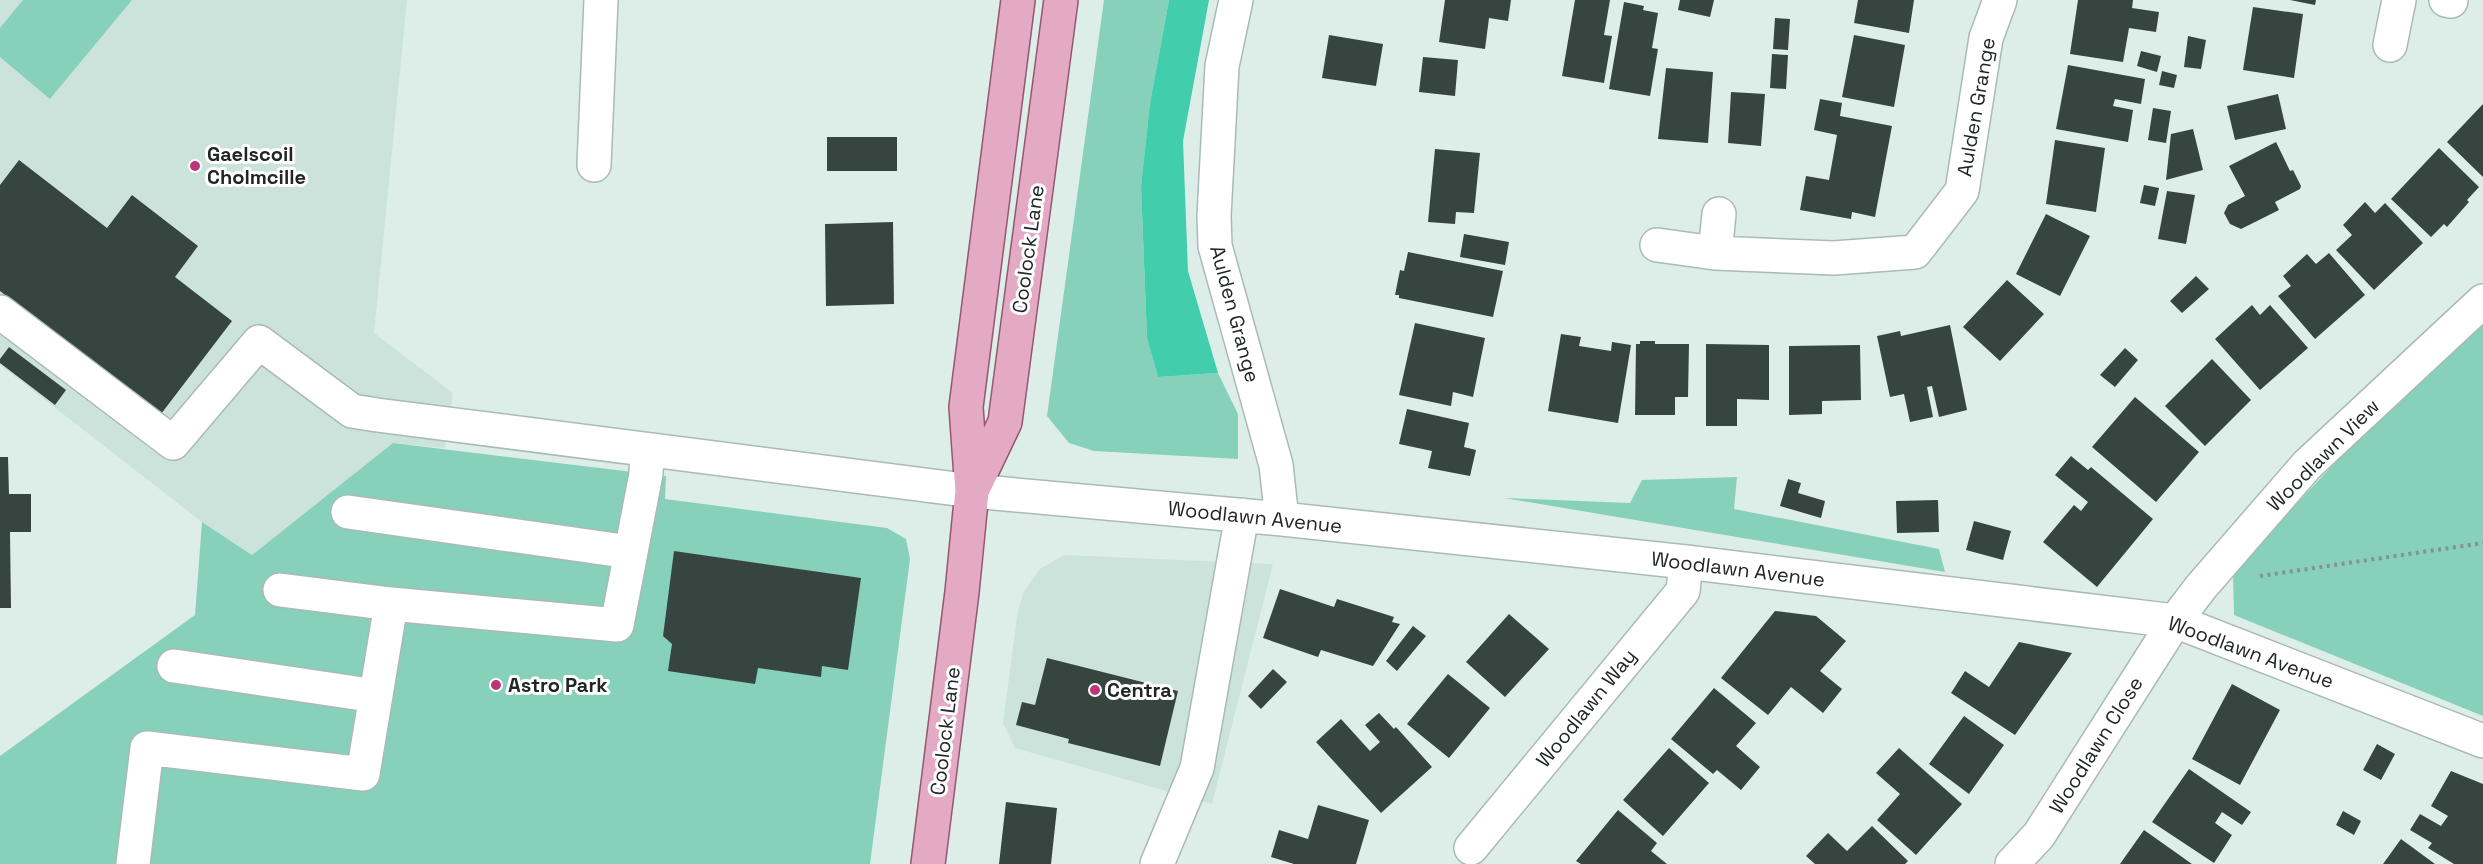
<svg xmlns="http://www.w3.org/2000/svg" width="2483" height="864" viewBox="0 0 2483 864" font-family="'Space Grotesk',sans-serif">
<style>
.built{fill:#cbe3db}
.green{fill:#87d0ba}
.forest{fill:#42ceac}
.building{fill:#374540}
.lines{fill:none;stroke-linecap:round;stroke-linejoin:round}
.minor-casing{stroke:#aabab5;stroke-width:36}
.major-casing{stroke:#945772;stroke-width:36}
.path{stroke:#86928e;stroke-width:4;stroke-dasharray:3 4.5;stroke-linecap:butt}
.minor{stroke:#fff;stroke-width:33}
.major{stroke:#e4aac4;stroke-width:33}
.poi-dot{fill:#bb3679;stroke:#fff;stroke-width:2}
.labels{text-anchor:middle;stroke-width:6;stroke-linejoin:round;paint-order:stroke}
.street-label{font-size:20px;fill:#202624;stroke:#fff}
.poi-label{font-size:20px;font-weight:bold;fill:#202624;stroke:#fff;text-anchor:start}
</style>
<rect width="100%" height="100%" fill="#ddeee8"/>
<path class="built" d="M0,0H407L374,333L453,393L445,448L393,443L252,555L202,522L0,365Z
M1064,555L1273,564L1212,804L1015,748L1003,723L1018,610L1024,591L1040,569Z"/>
<path class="green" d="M23,0H132L50,99L0,57V28Z
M1104,0H1169L1150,103L1141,186L1147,338L1158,377L1218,373L1238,414V459L1094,451L1069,443L1047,416Z
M2483,322V716L2234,615L2233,571L2352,445Z
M393,443L666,476L665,499L887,528L906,539L910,559L870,864H0V756L195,615L202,522L252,555Z
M1737,477L1734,509L1939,549L1945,572L1504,498L1630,503L1642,480Z"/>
<path class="forest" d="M1169,0H1209L1183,141L1188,271L1218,373L1158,377L1147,338L1141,186L1150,103Z"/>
<path class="building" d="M1445,0H1511L1508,21L1489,18L1485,49L1439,42Z
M1575,0H1610L1604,35L1612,36L1604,83L1562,76Z
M1680,0H1714L1710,17L1678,10Z
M1858,0H1914L1909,33L1854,23Z
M2078,0H2133L2132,8L2159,12L2156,32L2129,28L2123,62L2070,54Z
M2290,0H2316L2315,5Z
M1624,2L1644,6L1643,10L1658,13L1652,48L1658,49L1650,96L1609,89Z
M2253,7L2303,14L2294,78L2243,70Z
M1775,18L1790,19L1788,50L1773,49Z
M1329,35L1383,44L1376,86L1322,78Z
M1854,35L1905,45L1894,107L1842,97Z
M2188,36L2206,40L2201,69L2184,67Z
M2141,51L2161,56L2157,72L2137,66Z
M1772,54L1788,55L1786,89L1770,88Z
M1423,57L1458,60L1455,96L1419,92Z
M2068,65L2145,79L2141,104L2115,99L2113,106L2133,110L2128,142L2056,129Z
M1666,68L1713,72L1708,143L1658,139Z
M2162,71L2177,75L2174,88L2159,85Z
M1731,92L1765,94L1761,146L1728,143Z
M2278,94L2286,129L2235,140L2227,106Z
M1820,99L1842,103L1840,116L1892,126L1875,217L1852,212L1851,219L1800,210L1806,176L1829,180L1834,152L1837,135L1814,130Z
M2483,104V177L2447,142Z
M2153,108L2171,111L2166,143L2148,140Z
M2193,129L2203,170L2166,180L2171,134Z
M827,137H897V171H827Z
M2055,140L2105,148L2096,212L2046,204Z
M2276,142L2290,171L2293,170L2301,186L2300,189L2275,202L2279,210L2241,229L2230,224L2224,213L2228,205L2245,196L2229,166Z
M2439,148L2479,187L2467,200L2469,202L2447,227L2444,224L2431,237L2391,199Z
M1435,149L1480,153L1474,213L1456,212L1455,224L1428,222Z
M19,160L107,228L132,195L198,246L175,277L232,321L161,414L0,291V185Z
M2144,185L2159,188L2155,206L2140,203Z
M2167,191L2195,195L2186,244L2158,239Z
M2365,202L2375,213L2385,203L2423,243L2374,290L2336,250L2352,235L2343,225Z
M2046,214L2090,236L2060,296L2016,274Z
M893,222L894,304L826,306L825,224Z
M1464,234L1509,242L1505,265L1460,257Z
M1408,252L1503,271L1493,317L1399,298V295H1395L1400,270L1404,271Z
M2329,253L2365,295L2315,339L2278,296L2291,286L2283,276L2307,254L2316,264Z
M2196,276L2209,289L2182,313L2170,301Z
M2007,280L2044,314L2000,361L1963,327Z
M2252,305L2260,315L2270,305L2308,348L2260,390L2215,339Z
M1415,323L1485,338L1473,397L1453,392L1451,406L1399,395Z
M1950,325L1967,410L1939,417L1932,386L1927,387L1933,417L1910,422L1904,394L1890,397L1877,336L1900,331L1901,336Z
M1561,334L1581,337L1579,346L1611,351L1612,342L1631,345L1618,423L1548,411Z
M1640,341H1655V344H1689L1688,397H1675V415H1635L1636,344H1640Z
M1706,344L1769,345V400L1737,399V426H1706Z
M1860,345L1861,400L1822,401V414L1789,415V346Z
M9,347L66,390L55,405L0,363V359Z
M2125,348L2138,360L2115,387L2100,375Z
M2212,359L2251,400L2205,446L2165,406Z
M2135,397L2199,452L2156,502L2092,447Z
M1407,409L1469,423L1464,447L1476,450L1470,476L1428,468L1432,451L1399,444Z
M2071,456L2088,470L2091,467L2153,519L2097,587L2043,542L2074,505L2081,511L2088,502L2055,475Z
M0,457H8L9,494H31V532H10L11,608H0Z
M1788,479L1801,483L1798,493L1825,501L1821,518L1780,506Z
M1938,500L1939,532L1897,533L1896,501Z
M1974,521L2011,531L2003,560L1966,550Z
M674,551L861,578L848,670L822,666L821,677L758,668L755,684L668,671L672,644L663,636Z
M1280,589L1334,607L1337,599L1394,617L1392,622L1400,624L1373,666L1321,650L1318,657L1263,638Z
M1775,611L1816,616L1846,641L1820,671L1842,689L1823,713L1791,687L1768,715L1721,678Z
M1509,614L1549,649L1505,697L1466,662Z
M1413,626L1426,636L1397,671L1386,661Z
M2019,642L2072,653L2015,735L1951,693L1965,671L1989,687Z
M1047,658L1178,691L1160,766L1068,743L1069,739L1016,725L1022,702L1035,705Z
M1273,669L1287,682L1261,709L1248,696Z
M1448,674L1490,708L1449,758L1407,724Z
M2232,684L2280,710L2240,785L2192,759Z
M1714,688L1756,723L1736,746L1760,767L1741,790L1717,770L1713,774L1671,739Z
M1379,713L1394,729L1396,727L1432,767L1381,813L1316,742L1341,719L1370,751L1380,742L1365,725Z
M1964,716L2004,745L1969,794L1929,764Z
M2377,744L2395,754L2381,780L2363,770Z
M1669,748L1709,783L1663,836L1623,800Z
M1899,748L1962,804L1916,855L1877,820L1900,794L1876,773Z
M2189,769L2251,812L2242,825L2222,812L2215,823L2232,835L2214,863L2152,822Z
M2451,771L2483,784V864H2454L2428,848L2432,843L2410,830L2420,814L2441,826L2448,816L2431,806Z
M1006,802L1057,808L1051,864H999Z
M1318,805L1369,820L1356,864H1294L1271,857L1279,830L1308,839Z
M1618,810L1657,843L1651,851L1667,864H1581L1576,861Z
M2343,811L2361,821L2354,835L2336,825Z
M1872,826L1908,861L1905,864H1815L1806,856L1828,833L1847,851Z
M2144,830L2192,864H2120Z
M2401,839L2435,864H2383Z"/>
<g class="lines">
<defs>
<path id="minor" d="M1236,0L1222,66L1214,216L1215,246L1276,465L1282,519
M2446,0L2451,1
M2390,45L2399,0
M594,165L601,0
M1657,245L1715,253L1834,258L1915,252L1962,191L1986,38L2000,0
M1715,253L1719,214
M0,312L173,443L259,342L352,411L377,415L972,491L1282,519L1686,562L2175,621L2483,741
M348,512L630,552
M280,590L391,604
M174,666L376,696
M1471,848L1683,591L1686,562
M133,864L147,748L363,774L391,604L617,625L646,474L647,451
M1157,864L1197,768L1242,515
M2012,864L2039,835L2175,621L2201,587L2307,465L2483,301"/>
<path id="major" d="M973,489L1005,422L1061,0
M928,864L962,592L972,491L966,407L1018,0"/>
</defs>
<use href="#minor" class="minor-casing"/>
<use href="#major" class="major-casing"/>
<path class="path" d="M2260,576L2483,543"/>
<use href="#minor" class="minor"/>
<use href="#major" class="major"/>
</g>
<g class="poi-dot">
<circle cx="195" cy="166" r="6"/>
<circle cx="496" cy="685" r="6"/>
<circle cx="1095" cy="690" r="6"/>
</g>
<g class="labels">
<g class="street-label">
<text transform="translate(1976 107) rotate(-80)" y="7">Aulden Grange</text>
<text transform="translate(1028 249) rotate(-82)" y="7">Coolock Lane</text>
<text transform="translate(1235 314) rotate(75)" y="7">Aulden Grange</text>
<text transform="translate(2323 455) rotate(-45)" y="7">Woodlawn View</text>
<text transform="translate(1255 517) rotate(6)" y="7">Woodlawn Avenue</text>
<text transform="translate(1738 569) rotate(7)" y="7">Woodlawn Avenue</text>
<text transform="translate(2251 652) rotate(20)" y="7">Woodlawn Avenue</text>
<text transform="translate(1586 708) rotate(-51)" y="7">Woodlawn Way</text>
<text transform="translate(945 731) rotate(-83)" y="7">Coolock Lane</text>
<text transform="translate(2096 745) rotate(-58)" y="7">Woodlawn Close</text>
</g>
<g class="poi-label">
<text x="207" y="161">Gaelscoil<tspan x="207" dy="23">Cholmcille</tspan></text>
<text x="508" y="692">Astro Park</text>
<text x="1107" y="697">Centra</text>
</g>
</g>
</svg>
